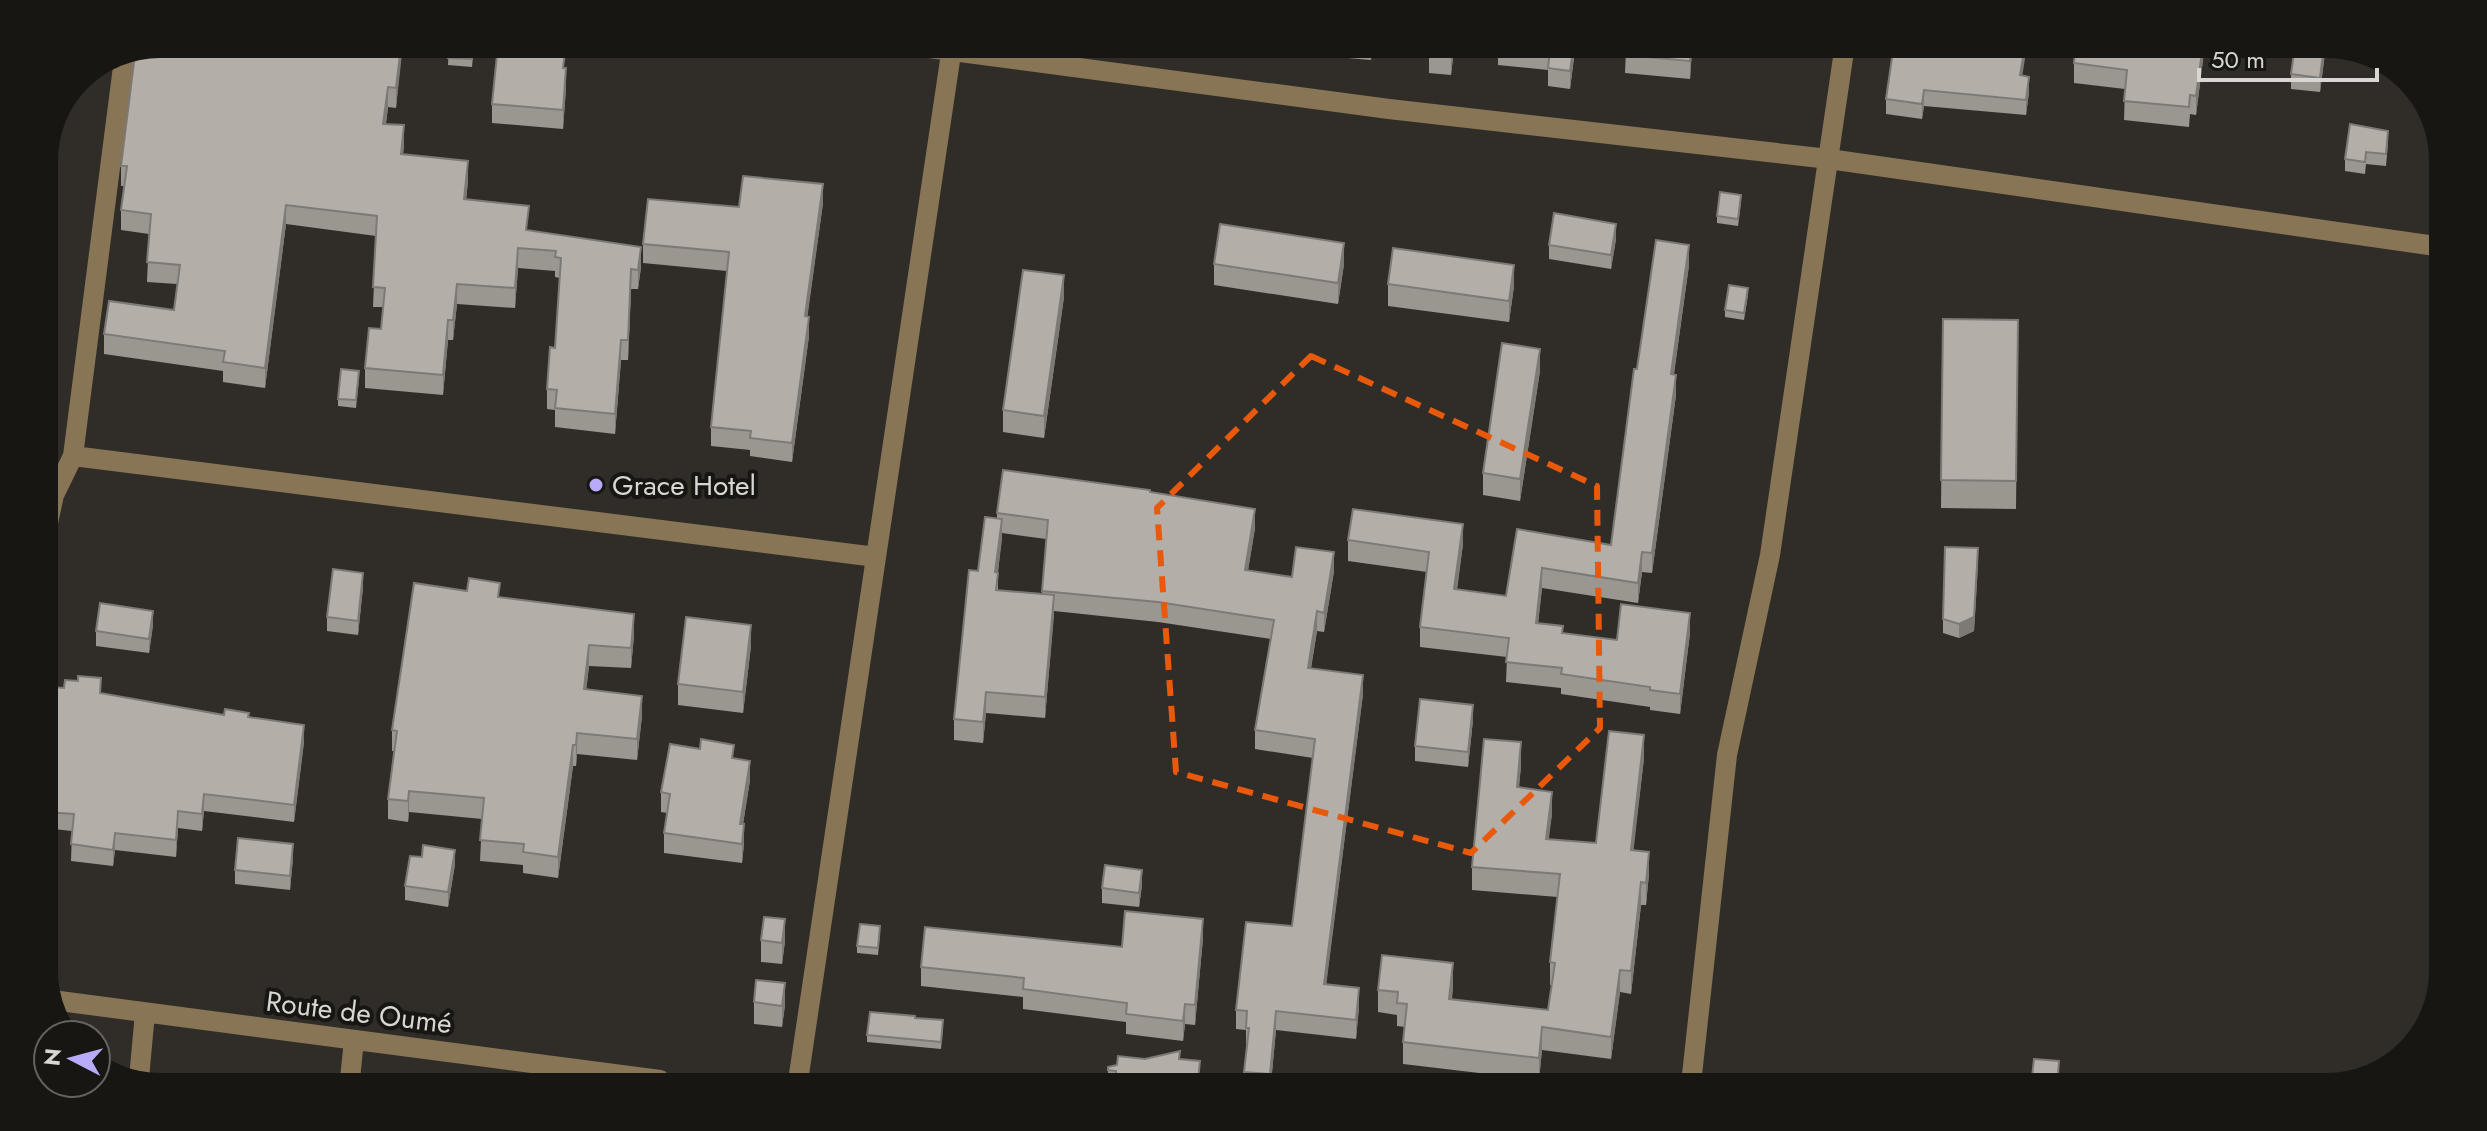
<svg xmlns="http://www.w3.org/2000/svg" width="2487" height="1131" viewBox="0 0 2487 1131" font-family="Jost,sans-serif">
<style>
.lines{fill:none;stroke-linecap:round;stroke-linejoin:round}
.minor{stroke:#887555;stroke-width:20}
.wall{fill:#9a9690;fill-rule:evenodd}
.shaded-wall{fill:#7d7a76}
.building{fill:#b3afa8;stroke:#7d7a76;stroke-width:2}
.marked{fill:none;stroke:#e8590c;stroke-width:6;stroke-dasharray:16 10;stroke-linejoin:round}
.poi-dot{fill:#b8abf7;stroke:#171613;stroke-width:3}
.labels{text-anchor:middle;stroke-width:8;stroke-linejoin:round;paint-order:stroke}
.poi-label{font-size:28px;fill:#d8d6d3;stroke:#171613;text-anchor:start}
.street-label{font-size:28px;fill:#d8d6d3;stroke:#171613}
</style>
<rect width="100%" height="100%" fill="#302d28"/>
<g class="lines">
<path class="minor" d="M922,47L1389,109L1829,159L2442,247
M73,456L876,557
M44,541L54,495L73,456L124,59
M52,1000L660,1080
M139,1078L145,1013
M350,1079L354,1040
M798,1081L952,47
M1691,1084L1727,755L1770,555L1844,51"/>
</g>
<path class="wall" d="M402,45L396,108L388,107L386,124L404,145L403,154L468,181L466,200L528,230L641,267L638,289H631L628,360H621L615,434L555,427V410L547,409V389L555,348L560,278L555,277V271L518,268L515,308L457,304L453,340H448L443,395L365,388V368L381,329L383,307H373L376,236L286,224L265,388L223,382V371L104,354V334L174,310L177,284L147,282L149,234L121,230V210L124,186H121V166Z
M449,45H474L472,67L448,65Z
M1279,49H1372L1371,60L1279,52Z
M1454,49L1451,75L1429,73V54Z
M1498,49L1575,50L1570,89L1548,86V70L1498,65Z
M1626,50H1692L1690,79L1625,73Z
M1893,51L2022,76L2029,92L2026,115L1924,106L1922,119L1886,114V99Z
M2204,52L2196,115L2190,114L2189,127L2124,120L2125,89L2074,83V63Z
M2325,53L2320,92L2291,89V74Z
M566,88L563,129L492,123V104Z
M2388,143L2386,166L2366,164L2365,174L2345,171V159Z
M1741,202L1738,226L1717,223V216Z
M823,203L807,317L809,336L792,462L750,456V450L711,446V427L727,271L643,263V244L739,207Z
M1616,239L1611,269L1549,259V245Z
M1214,264H1344L1338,304L1214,285Z
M1689,265L1674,374L1676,395L1652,573L1642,572L1638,603L1542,588L1538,623L1563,634L1617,640L1690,633L1680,714L1650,710V707L1561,694V688L1506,682L1507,657L1420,647V627L1427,572L1348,561V540L1463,544L1457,590L1506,596L1517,529L1611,545L1637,369Z
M1388,284L1514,286L1509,322L1388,306Z
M1748,295L1744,320L1725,317V310Z
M1064,297L1044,438L1003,432V410Z
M1943,319L2018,320L2016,509L1941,508Z
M1540,371L1520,501L1483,495V473Z
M359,378L356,408L338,406V399Z
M1150,492L1255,528L1248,570L1292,577L1334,571L1324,632L1317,631L1311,668L1363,694L1326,984L1359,1007L1356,1039L1276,1030L1271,1083H1244L1247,1047H1246V1030L1236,1029V1010L1292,926L1313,758L1255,749V730L1271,639L1158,622L1054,611L1045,718L986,713L983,743L954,740V719L997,519V513ZM1002,533L1046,539L1042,594L998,590V573Z
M1978,563L1974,631L1959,638L1943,633V619Z
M363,587L358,635L327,631V617Z
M500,598L634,635L631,668L589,666L586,690L642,716L637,760L577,754L576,766H573L558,878L523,873V865L480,861L482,819L409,812L408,822L388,819V799L394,751H392V730Z
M153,625L149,653L96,646V631Z
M751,646L743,713L678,705V684Z
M64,688L101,693L224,715L249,717L304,742L294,822L204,811L202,831L178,828L176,857L115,850L113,866L71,861L72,831L44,828V722L48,723Z
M1473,720L1468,767L1415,761V746Z
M734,758L750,780L743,824L744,844L742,863L664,853V833L667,813L661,812V792Z
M1644,758L1633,850L1649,874L1646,905H1641L1631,994L1620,992L1611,1059L1542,1050L1539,1080L1403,1064V1042L1405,1027L1397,1026V1015L1378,1012V990L1453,986L1452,999L1548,1010L1552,985H1550V962L1558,897L1472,890V867L1521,765L1519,787L1552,814L1548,839L1596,843Z
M293,858L290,890L235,884V870Z
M455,864L448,907L405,900V886Z
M1142,885L1139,907L1102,903V888Z
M880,933L878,955L857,953V946Z
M1203,938L1195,1025L1185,1024L1183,1041L1126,1034V1022L1023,1009V997L921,986V967Z
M761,940L785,941L782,964L761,962Z
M754,1002L785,1005L782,1027L754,1024Z
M915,1018L943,1028L941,1049L867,1042V1035Z
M1145,1059H1180L1200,1074V1082H1108V1067Z"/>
<path class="shaded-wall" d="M401,45H402V54L396,108V88Z
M1452,49H1454L1451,75V57Z
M1573,50H1575L1570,89V71Z
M1691,50H1692L1690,79V61Z
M2024,52H2026L2020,91V75Z
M2202,52H2204L2196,115V96Z
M2323,53H2325L2320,92V78Z
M566,68V88L563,129V110Z
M2029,77V92L2026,115V100Z
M388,87V107L383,144V124Z
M1924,90V106L1922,119V104Z
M404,125V145L401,174V154Z
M468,161V181L464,219V199Z
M823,184V203L805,335V316Z
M286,205V224L265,388V368Z
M1616,224V239L1611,269V255Z
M1344,243V264L1338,304V283Z
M1689,245V265L1671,394V374Z
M641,247V267L638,289V270Z
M518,248V268L515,308V288Z
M1514,265V286L1509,322V301Z
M631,269V289L628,360V340Z
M1064,275V297L1044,438V416Z
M457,284V304L453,340V320Z
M809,317V336L792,462V443Z
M448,320V340L443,395V375Z
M621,340V360L615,434V414Z
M1540,349V371L1520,501V479Z
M1676,375V395L1652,573V553Z
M1255,509V528L1245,589V570Z
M1002,519V540L995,593V572Z
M1463,524V544L1454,609V589Z
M1978,548L1974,631L1959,638V624Z
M1334,552V571L1324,632V613Z
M1642,552V572L1638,603V583Z
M1542,568V588L1536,643V623Z
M363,573V587L358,635V621Z
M1054,595V616L1045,718V697Z
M153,611V625L149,653V639Z
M1317,611V631L1308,687V668Z
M1690,613V633L1680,714V694Z
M634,614V635L631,668V648Z
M751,625V646L743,713V692Z
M589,645V666L584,710V689Z
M1363,675V694L1324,1003V984Z
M986,692V713L983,743V722Z
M642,696V716L637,760V739Z
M1473,705V720L1468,767V752Z
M304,725V742L294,822V805Z
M577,733V754L576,766V745Z
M1644,735V758L1631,873V850Z
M1521,742V765L1517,810V787Z
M573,745V766L558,878V857Z
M750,761V780L740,843V824Z
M409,791V812L408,822V801Z
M1552,792V814L1546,862V839Z
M204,794V811L202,831V814Z
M178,811V828L176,857V840Z
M744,824V844L742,863V844Z
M115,833V850L113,866V850Z
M293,844V858L290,890V876Z
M455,850V864L448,907V892Z
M1649,852V874L1646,905V883Z
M1142,870V885L1139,907V893Z
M1641,882V905L1631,994V971Z
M785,919V941L782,964V943Z
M1203,919V938L1195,1025V1005Z
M1453,963V986L1449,1021V999Z
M1620,970V992L1611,1059V1037Z
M785,983V1005L782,1027V1006Z
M1359,988V1007L1356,1039V1020Z
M1185,1004V1024L1183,1041V1021Z
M1276,1011V1030L1271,1083H1270Z
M1542,1027V1050L1539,1080V1058Z"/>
<path class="building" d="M160,44L401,45L396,88L388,87L383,124L404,125L401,154L468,161L464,199L529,206L526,230L641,247L638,270L631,269L628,340H621L615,414L555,408L557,390L547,389L550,347L555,348L561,258L555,257L556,251L518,248L515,288L457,284L453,320H448L443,375L365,368L369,328L381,329L385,288L373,287L377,216L286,205L265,368L223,362L225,351L104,334L109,301L174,310L180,265L147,262L151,214L121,210L127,166H121L135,54Z
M449,45H474L472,59L448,58Z
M498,45H517L565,52L563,68H566L563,110L492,104Z
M1430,49H1452L1451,57L1429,54Z
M1526,50H1573L1570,71L1548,68L1550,52Z
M1626,50H1691L1690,61L1625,55Z
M1893,51L2024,52L2020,75L2029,77L2026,100L1924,90L1922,104L1886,99Z
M2075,52H2202L2196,96L2190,95L2189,107L2124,101L2127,70L2074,63Z
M2294,53H2323L2320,78L2291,74Z
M2350,124L2388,131L2386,154L2366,152L2365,162L2345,159Z
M743,176L823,184L805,316L809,317L792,443L750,438L751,431L711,427L729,252L643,244L648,199L739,207Z
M1720,192L1741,195L1738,219L1717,216Z
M1554,213L1616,224L1611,255L1549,245Z
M1220,224L1344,243L1338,283L1214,264Z
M1656,240L1689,245L1671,374L1676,375L1652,553L1642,552L1638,583L1542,568L1536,623L1563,626L1562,633L1617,640L1621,604L1690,613L1680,694L1650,690V687L1561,674L1562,668L1506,662L1509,638L1420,627L1429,552L1348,540L1353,509L1463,524L1454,589L1506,596L1517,529L1611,545L1634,369H1637Z
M1393,248L1514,265L1509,301L1388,284Z
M1023,270L1064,275L1044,416L1003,410Z
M1729,285L1748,288L1744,313L1725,310Z
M1943,319L2018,320L2016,481L1941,480Z
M1502,343L1540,349L1520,479L1483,473Z
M341,369L359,371L356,400L338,399Z
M1003,470L1150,490V492L1255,509L1245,570L1292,577L1296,547L1334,552L1324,613L1317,611L1308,668L1363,675L1324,984L1359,988L1356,1020L1276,1011L1270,1074L1244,1072L1249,1028H1246L1247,1011L1236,1010L1246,922L1292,926L1315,739L1255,730L1274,620L1158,602L1042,591L1048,520L997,513Z
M985,517L1002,519L995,572L998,573L996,590L1054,595L1045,697L986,692L983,722L954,719L969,570L978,571Z
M1945,547L1978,548L1974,617L1959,624L1943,619Z
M333,569L363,573L358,621L327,617Z
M469,578L500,583L498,597L634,614L631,648L589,645L584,689L642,696L637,739L577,733L576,745H573L558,857L523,852L524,844L480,840L484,798L409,791L408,801L388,799L397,731L392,730L414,583L467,591Z
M100,603L153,611L149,639L96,631Z
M686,617L751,625L743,692L678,684Z
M78,676L101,678L100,693L224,715L225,709L249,713L248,717L304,725L294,805L204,794L202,814L178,811L176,840L115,833L113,850L71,844L74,814L44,812V722L48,723L52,687L64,688L65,680L78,681Z
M1420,699L1473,705L1468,752L1415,746Z
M1609,731L1644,735L1631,850L1649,852L1646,883L1641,882L1631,971L1620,970L1611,1037L1542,1027L1539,1058L1403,1042L1407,1004L1397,1003L1398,992L1378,990L1382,955L1453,963L1449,999L1548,1010L1555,963L1550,962L1560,874L1472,867L1484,739L1521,742L1517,787L1552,792L1546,839L1596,843Z
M701,739L734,745L732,758L750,761L740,824H744L742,844L664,833L670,794L661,792L670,744L700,749Z
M238,838L293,844L290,876L235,870Z
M423,845L455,850L448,892L405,886L410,856L422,857Z
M1105,865L1142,870L1139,893L1102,888Z
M1125,911L1203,919L1195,1005L1185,1004L1183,1021L1126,1014L1127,1003L1023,989L1024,978L921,967L925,927L1122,947Z
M764,917L785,919L782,943L761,940Z
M860,924L880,926L878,948L857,946Z
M756,980L785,983L782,1006L754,1002Z
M870,1012L915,1016V1018L943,1020L941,1042L867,1035Z
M1180,1051L1179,1059L1200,1061L1198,1080L1164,1076L1166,1082H1115L1116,1071L1108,1070V1067L1117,1065L1118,1056L1145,1059Z
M2034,1059L2059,1061L2057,1086H2031Z
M1283,1075L1306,1078L1305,1083H1282Z"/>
<path class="marked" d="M1311,356L1597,486L1600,728L1471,853L1176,772L1157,508Z"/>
<circle class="poi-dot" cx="596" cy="485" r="8"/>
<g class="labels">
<g class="poi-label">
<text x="612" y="495">Grace Hotel</text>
</g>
<g class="street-label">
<text transform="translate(359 1012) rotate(7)" y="10">Route de Oumé</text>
</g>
</g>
<path d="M0 0H2487V1131H0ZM160 58H2327A102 102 0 0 1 2429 160V971A102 102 0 0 1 2327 1073H160A102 102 0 0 1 58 971V160A102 102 0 0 1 160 58Z" fill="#171613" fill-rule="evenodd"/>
<g transform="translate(72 1059) rotate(276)"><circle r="38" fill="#171613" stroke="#646360" stroke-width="2"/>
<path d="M0-6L14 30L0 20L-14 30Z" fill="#b8abf7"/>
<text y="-12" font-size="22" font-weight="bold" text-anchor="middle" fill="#d8d6d3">N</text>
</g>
<path d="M2199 68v12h178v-12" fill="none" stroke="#d8d6d3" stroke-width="4"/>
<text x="2211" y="68" font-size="24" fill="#d8d6d3" stroke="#171613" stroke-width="6" paint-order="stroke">50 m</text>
</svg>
